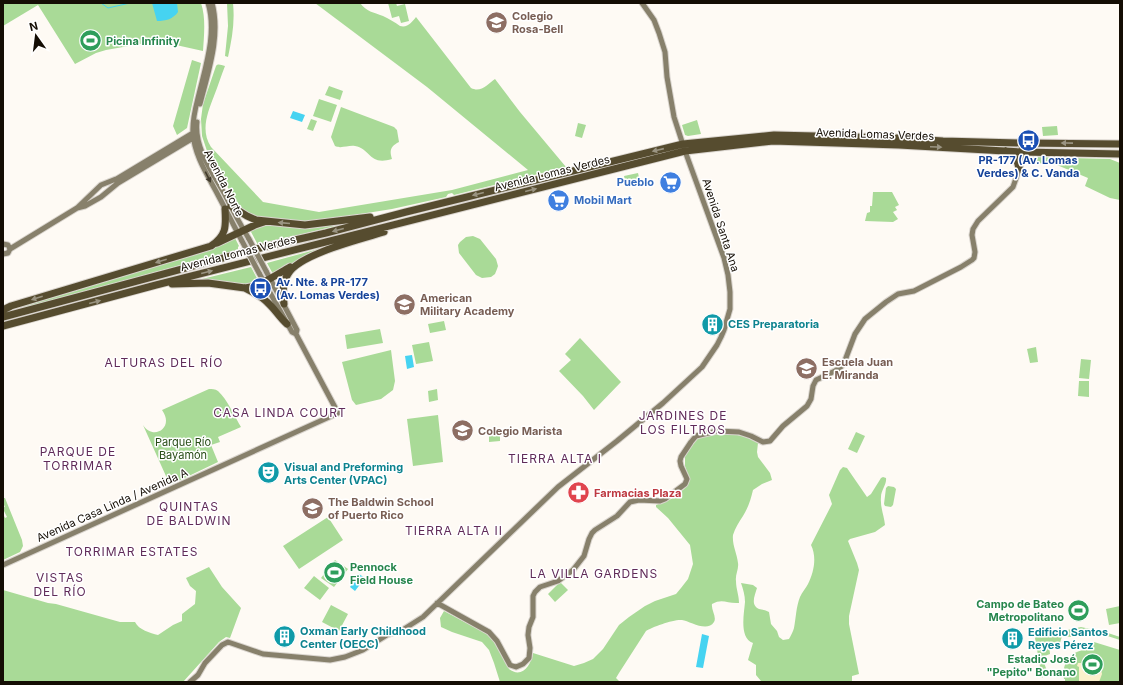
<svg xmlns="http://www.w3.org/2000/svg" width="1123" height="685" viewBox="0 0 1123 685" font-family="Inter,sans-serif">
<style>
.green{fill:#a9da97}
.sand{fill:#fbf1cc}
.water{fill:#46d3f1}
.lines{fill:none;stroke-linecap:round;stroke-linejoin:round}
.stream{stroke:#46d3f1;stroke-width:1}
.secondary-casing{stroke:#d9d4ce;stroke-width:7}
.highway-casing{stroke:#d9d4ce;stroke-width:9}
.secondary{stroke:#87806b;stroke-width:5}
.highway{stroke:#564c2f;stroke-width:7}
.secondary-bridge-casing{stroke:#d9d4ce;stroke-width:7;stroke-linecap:butt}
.secondary-bridge{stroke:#87806b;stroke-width:5}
.oneway{fill:#9a9482}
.oneway2{fill:#423b2d}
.labels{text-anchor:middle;stroke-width:3;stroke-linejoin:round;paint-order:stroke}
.education-label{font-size:11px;font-weight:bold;fill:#785e54;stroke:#fff;text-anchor:start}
.leisure-label{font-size:11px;font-weight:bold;fill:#27864d;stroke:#fff;text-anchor:start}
.street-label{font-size:11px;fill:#140d04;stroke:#fff}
.transit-label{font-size:11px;font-weight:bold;fill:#164399;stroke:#fff}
.shop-label{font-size:11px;font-weight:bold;fill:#366cbe;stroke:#fff;text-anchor:end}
.culture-label{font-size:11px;font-weight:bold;fill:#0d838f;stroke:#fff;text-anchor:start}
.park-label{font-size:11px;fill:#274c16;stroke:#fff}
.health-label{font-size:11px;font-weight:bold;fill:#be3a42;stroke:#fff;text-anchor:start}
.neighbourhood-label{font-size:12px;letter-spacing:1px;fill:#602b59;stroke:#fff}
</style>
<rect width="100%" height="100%" fill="#fefaf4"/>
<path class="green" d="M3,3H201C206,18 204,35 203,51L176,45L146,43L106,50L96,53L75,64L38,5L3,26Z
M227,3H233C235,22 232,39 228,57L225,56L228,26Z
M315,3H360C367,12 373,12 383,16C389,19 395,22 400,26C408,28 412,22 416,17L471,88C481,93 488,84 495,79L520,112L566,167L454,195L452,193L448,194L446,197L392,209L310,222L261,218L253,216L245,211L237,203L212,161L207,151L202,136L201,119L203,104L216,66C218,63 221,65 225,66C221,76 218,86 214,96C208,112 200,130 211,147L263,202L319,212L452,190L528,170L427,87Z
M388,3H396L397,6L405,4L409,21L401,23L399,16L392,18Z
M192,60L201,63L187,128L177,135L173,126Z
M329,86L343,91L340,100L325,95Z
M319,99L337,105L331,122L313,116Z
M341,107L394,127L397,130L399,142C391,146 389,150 392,159C369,166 371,149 355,146C348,145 341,149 335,146L331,137Z
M311,119L317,121L313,131L307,129Z
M697,120L701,134L688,136L685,135L682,125Z
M578,123L586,125L582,138L575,136Z
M1057,126L1058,135L1043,136L1042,127Z
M1030,157L1110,159L1120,163V200L1110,198L1085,186L1088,178L1057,165L1028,162V159Z
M638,173L640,182L626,185L624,176Z
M873,192H892L899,205L895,207L897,210L893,212L898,219L893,222L865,221L867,213L870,212V206H872Z
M339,223V225L258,245L250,230L259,225L267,224Z
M473,236L480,239L496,259L498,266L497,269L495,274L491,277L482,278L476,275L459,253L458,245L460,242L466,237Z
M235,238L239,246L238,247V250L188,263L3,314V313L13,309L204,251L224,244Z
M333,245L301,259L273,274L267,263Z
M251,267L259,282L247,285L202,280V279Z
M444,321L446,330L430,333L428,324Z
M380,329L383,343L347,349L345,335Z
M580,338L621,382L594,410L583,396L559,371L571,360L565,354Z
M429,342L433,361L416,364L412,345Z
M1036,347L1038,362L1030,363L1027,349Z
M391,350L395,381L393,390L381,399L356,405L352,400L342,362Z
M1081,359L1091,360L1089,379L1079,378Z
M1079,381H1089V397L1078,396Z
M209,389C212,389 215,389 218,391C227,399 235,417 241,427L218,437L220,442L211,445L218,462L170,485L143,425C153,441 175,428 162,410Z
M437,389L438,400L429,402L428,391Z
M438,415L443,462L413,466L407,419Z
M856,432L865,436L857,453L848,449Z
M719,433C734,434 746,435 758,443L757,452L758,457L770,473L772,480L762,484L753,490C751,499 748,508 743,516C739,522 735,528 733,535C732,545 737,553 738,563C739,569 735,575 736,581C736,589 739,595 739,603C727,604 723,598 712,604C711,610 717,617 714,622C707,633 690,621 682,620C674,619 652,627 646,631L619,673L616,678L620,682H500L494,663L489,650L482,642L452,632L441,627L440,618L444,611L489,635L493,640L509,669C522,679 531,665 533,653L574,666L584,663L593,659L603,649L619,625L629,617L645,606L655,601L676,594L681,588L688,579L693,564L690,545L668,518L656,507V505L671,499L684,489L687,485L689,481V478L685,466V455L697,438L708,434Z
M500,434V441L489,442V435Z
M843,467L847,468L867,497L871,494L881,478L883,477L886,478C887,484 881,490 881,497C880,507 884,515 885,525L875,532L850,539L848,541L857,563L859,570L849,616V624L859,674L852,676V682H764L761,681L756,675V665L748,660L753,643C739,638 744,614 745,602C745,595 743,589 741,583L753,585L757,588C755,595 750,605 759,609C763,610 766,610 769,612L771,624L777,631L779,637L783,640L789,639C791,635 793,632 794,628C796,618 796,607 800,597C802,592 806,588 808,584C814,572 817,557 811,545L832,504L829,495L840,470Z
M888,486L894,487L896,489L893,505L891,507L885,506L884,504L886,488Z
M3,498H5L22,540L23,546L20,552L3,560V514L5,518L7,517L3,509L5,506L3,505Z
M328,517L343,540L299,569L283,546Z
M335,560L348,569L334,587L321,578Z
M209,567L222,587L241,608L230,638L226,637L219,642L183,682H3V590L48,603L56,604L120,622H135C139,630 150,633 158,635L173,625L182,621V614L195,604L196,591L190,586L186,578Z
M314,576L329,588L320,600L304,588Z
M560,582L568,590L555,602L548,594Z
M1082,601L1085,619L1076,621L1073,602Z
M331,605L348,614L339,631L322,622Z
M1120,606V623L1109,625L1106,609Z
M1081,627L1095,630L1086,635L1075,630L1071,637L1062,636L1060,643L1049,644L1050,654L1042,657L1047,671L1042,678L1035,638L1036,637Z
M1099,630L1120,637V640L1098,633Z
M1094,642L1120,650V682H1065V679H1064C1061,661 1073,648 1092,650Z"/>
<path class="sand" d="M1078,663H1081L1082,665H1100L1102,674L1099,682H1079V667L1077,666Z"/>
<path class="water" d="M152,3H177L178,12C173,19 166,21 157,21Z
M86,31L91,37L96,49L92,51L87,41L85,42L80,37Z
M293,111L305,115L302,122L290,118Z
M412,355L414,367L407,369L405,356Z
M359,574L365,578L355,591L350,587Z
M702,634L709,636L703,668L696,667Z"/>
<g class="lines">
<path class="stream" d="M101,3L108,8L130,3"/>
<defs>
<path id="secondary" d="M208,3C217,32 206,65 199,94C196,106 192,119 193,133C194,155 208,176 218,195C226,210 234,226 242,241
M200,104C208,72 221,36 212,3
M197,122C194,147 212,172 224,193C232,209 240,224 249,239
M115,180L193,133
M77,208L85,206L101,197L118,183L193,138
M3,244L8,245L10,249L8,253L3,254
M10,249L77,208L101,185L116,179
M266,271L297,330L296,334
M3,565L338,413L296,334L292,332L259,273
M437,603L489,632L497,641L510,665L516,667L523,664L529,658L530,648L528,635L529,627L533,617V596L535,592L540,587L558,581L573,570L584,556L589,539L592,533L595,530L617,516L630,502L639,500L660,501L665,499L685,484L687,479L681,466L680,461L681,457L691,442L696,436L700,435L717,431L739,432L751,436L763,442L770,441L783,426L807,406L811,399L813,386L816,380L835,371L840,368L844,363L855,334L865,319L886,302L898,294L914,291L961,267L972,260L974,258L975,252L972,235L973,229L978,221L1013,187L1021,164L1022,156L1021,143
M190,682L198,675L205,663L222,645L228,642L263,654L330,660L345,657L363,650L387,635L404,629L423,617L558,487L617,441L663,403L702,367L717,345L721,337L724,330L730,309V292L728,275L724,258L685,151L674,117L667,77L665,52L659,33L654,20L642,3"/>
<path id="highway" d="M1006,151C1014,155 1018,160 1019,168
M231,206L247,216L256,220L305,225L370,217
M217,243L255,225L264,222
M172,284L208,283L245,288C261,286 276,275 290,267
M245,288C253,292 261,296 267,302C275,309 279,317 287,324
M284,304C283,294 282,283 288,274C299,254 361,239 384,232
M3,310L11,306L211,246C227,235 226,226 225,209
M3,317L264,247L326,233L406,212L683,144L774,135L897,138L943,141L1021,143L1120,144
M3,326L156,285L685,151L773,141L899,145L1022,152L1120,154"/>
</defs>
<use href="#secondary" class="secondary-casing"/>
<use href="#highway" class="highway-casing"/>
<use href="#secondary" class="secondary"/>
<use href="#highway" class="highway"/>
<defs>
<path id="secondary-bridge" d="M249,239L266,271
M242,241L259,273"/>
</defs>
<use href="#secondary-bridge" class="secondary-bridge-casing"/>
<use href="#secondary-bridge" class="secondary-bridge"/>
</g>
<defs><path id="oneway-solid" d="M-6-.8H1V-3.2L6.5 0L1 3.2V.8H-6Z"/></defs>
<g class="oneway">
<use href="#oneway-solid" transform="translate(1067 143) rotate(-179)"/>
<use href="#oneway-solid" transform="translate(936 147) rotate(3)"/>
<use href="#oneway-solid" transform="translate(658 150) rotate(167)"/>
<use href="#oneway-solid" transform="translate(531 190) rotate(-14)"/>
<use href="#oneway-solid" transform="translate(478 194) rotate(166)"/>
<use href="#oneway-solid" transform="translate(284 223) rotate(-175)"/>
<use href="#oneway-solid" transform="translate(338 230) rotate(165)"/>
<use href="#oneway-solid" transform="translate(161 261) rotate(163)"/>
<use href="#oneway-solid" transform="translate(207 272) rotate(-14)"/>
<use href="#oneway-solid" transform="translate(37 298) rotate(163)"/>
<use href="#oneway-solid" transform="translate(95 302) rotate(-15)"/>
</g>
<use class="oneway2" href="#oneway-solid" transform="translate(208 177) rotate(63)"/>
<defs>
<symbol id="university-disc" viewBox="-11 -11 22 22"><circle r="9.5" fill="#8d6e63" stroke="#fff"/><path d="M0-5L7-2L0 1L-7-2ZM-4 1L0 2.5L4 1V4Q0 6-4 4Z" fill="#fff"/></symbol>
<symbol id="stadium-disc" viewBox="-11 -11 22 22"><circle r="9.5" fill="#2e9e5b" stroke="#fff"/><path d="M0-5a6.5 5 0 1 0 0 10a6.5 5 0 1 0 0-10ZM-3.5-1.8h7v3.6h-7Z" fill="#fff"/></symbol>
<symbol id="bus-disc" viewBox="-11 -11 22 22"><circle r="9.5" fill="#1a4fb4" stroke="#fff"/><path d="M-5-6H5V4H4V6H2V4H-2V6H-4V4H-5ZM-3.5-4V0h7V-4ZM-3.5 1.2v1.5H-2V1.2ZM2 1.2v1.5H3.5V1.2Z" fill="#fff"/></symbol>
<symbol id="supermarket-disc" viewBox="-11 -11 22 22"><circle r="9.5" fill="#3f7fe0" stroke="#fff"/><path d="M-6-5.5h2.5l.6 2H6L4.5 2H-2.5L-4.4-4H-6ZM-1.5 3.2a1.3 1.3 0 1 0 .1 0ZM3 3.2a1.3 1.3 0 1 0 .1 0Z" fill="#fff"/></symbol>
<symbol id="school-disc" viewBox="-11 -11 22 22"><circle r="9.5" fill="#8d6e63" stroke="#fff"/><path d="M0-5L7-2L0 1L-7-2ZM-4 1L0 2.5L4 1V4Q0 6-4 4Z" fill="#fff"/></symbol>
<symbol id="building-disc" viewBox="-11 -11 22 22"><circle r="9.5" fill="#0f9aa8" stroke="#fff"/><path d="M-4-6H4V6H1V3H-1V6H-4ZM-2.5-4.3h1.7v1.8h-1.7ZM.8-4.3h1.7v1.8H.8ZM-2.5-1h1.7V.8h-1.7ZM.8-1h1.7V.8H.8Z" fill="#fff"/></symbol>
<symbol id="theatre-disc" viewBox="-11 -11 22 22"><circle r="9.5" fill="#0f9aa8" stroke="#fff"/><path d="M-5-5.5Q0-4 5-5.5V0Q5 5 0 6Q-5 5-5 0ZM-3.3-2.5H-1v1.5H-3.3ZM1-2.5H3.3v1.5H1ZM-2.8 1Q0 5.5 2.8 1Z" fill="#fff"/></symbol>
<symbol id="pharmacy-disc" viewBox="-11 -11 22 22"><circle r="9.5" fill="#e0444e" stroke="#fff"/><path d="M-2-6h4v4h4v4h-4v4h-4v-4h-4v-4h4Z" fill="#fff"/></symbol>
</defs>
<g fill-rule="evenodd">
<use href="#university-disc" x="484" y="10" width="25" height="25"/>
<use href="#stadium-disc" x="78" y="28" width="25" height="25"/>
<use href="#bus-disc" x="1016" y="128" width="25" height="25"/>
<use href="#supermarket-disc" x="658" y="170" width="25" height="25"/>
<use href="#supermarket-disc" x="546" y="188" width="25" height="25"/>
<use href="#bus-disc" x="248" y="276" width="25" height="25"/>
<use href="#school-disc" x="392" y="292" width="25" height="25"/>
<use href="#building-disc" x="700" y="312" width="25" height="25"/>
<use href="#school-disc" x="794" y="356" width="25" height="25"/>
<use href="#school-disc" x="450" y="418" width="25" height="25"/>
<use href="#theatre-disc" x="256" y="460" width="25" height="25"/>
<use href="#pharmacy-disc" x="566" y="480" width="25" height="25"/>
<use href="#school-disc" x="300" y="496" width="25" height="25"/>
<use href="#stadium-disc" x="322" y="560" width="25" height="25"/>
<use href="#stadium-disc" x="1066" y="598" width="25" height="25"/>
<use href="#building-disc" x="272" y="624" width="25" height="25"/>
<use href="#building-disc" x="1000" y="626" width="25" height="25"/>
<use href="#stadium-disc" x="1080" y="652" width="25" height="25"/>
</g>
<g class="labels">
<g class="education-label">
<text x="512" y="20">Colegio<tspan x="512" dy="13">Rosa-Bell</tspan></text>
<text x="420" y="302">American<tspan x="420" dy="13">Military Academy</tspan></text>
<text x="822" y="366">Escuela Juan<tspan x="822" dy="13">E. Miranda</tspan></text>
<text x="478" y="435">Colegio Marista</text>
<text x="328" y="506">The Baldwin School<tspan x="328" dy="13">of Puerto Rico</tspan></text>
</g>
<g class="leisure-label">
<text x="106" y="45">Picina Infinity</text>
<text x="350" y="571">Pennock<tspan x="350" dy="13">Field House</tspan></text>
<text x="1064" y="608" text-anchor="end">Campo de Bateo<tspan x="1064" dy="13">Metropolitano</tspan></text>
<text x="1076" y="663" text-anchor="end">Estadio José<tspan x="1076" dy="13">"Pepito" Bonano</tspan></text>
</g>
<g class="street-label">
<text transform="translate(875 134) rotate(2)" y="4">Avenida Lomas Verdes</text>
<text transform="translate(552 173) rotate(-14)" y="4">Avenida Lomas Verdes</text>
<text transform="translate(224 183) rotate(63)" y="4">Avenida Norte</text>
<text transform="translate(721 225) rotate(72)" y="4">Avenida Santa Ana</text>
<text transform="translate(238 253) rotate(-14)" y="4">Avenida Lomas Verdes</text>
<text transform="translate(112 505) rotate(-24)" y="4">Avenida Casa Linda / Avenida A</text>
</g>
<g class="transit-label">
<text x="1028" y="164">PR-177 (Av. Lomas<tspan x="1028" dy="13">Verdes) &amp; C. Vanda</tspan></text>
<text x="276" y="286" text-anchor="start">Av. Nte. &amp; PR-177<tspan x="276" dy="13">(Av. Lomas Verdes)</tspan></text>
</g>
<g class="shop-label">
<text x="654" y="186">Pueblo</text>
<text x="574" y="204" text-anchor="start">Mobil Mart</text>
</g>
<g class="culture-label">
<text x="728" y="328">CES Preparatoria</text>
<text x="284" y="471">Visual and Preforming<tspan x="284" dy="13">Arts Center (VPAC)</tspan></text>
<text x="300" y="635">Oxman Early Childhood<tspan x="300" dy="13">Center (OECC)</tspan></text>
<text x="1028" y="636">Edificio Santos<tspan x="1028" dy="13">Reyes Pérez</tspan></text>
</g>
<g class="park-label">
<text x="183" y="446">Parque Río<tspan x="183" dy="13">Bayamón</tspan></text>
</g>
<g class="health-label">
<text x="594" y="497">Farmacias Plaza</text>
</g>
<g class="neighbourhood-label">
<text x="164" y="367">ALTURAS DEL RÍO</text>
<text x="280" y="417">CASA LINDA COURT</text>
<text x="683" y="420">JARDINES DE<tspan x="683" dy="14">LOS FILTROS</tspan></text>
<text x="78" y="456">PARQUE DE<tspan x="78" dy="14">TORRIMAR</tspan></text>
<text x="555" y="463">TIERRA ALTA I</text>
<text x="189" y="511">QUINTAS<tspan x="189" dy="14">DE BALDWIN</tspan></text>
<text x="454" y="535">TIERRA ALTA II</text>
<text x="132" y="556">TORRIMAR ESTATES</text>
<text x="594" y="578">LA VILLA GARDENS</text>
<text x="60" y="582">VISTAS<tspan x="60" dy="14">DEL RÍO</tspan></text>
</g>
</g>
<rect width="1123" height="685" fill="none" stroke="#140d04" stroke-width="8"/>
<g transform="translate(36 36) rotate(346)" stroke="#ffffff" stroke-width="3" paint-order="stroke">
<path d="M0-3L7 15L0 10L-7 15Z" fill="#140d04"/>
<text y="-6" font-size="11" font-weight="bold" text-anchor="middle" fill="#140d04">N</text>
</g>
</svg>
